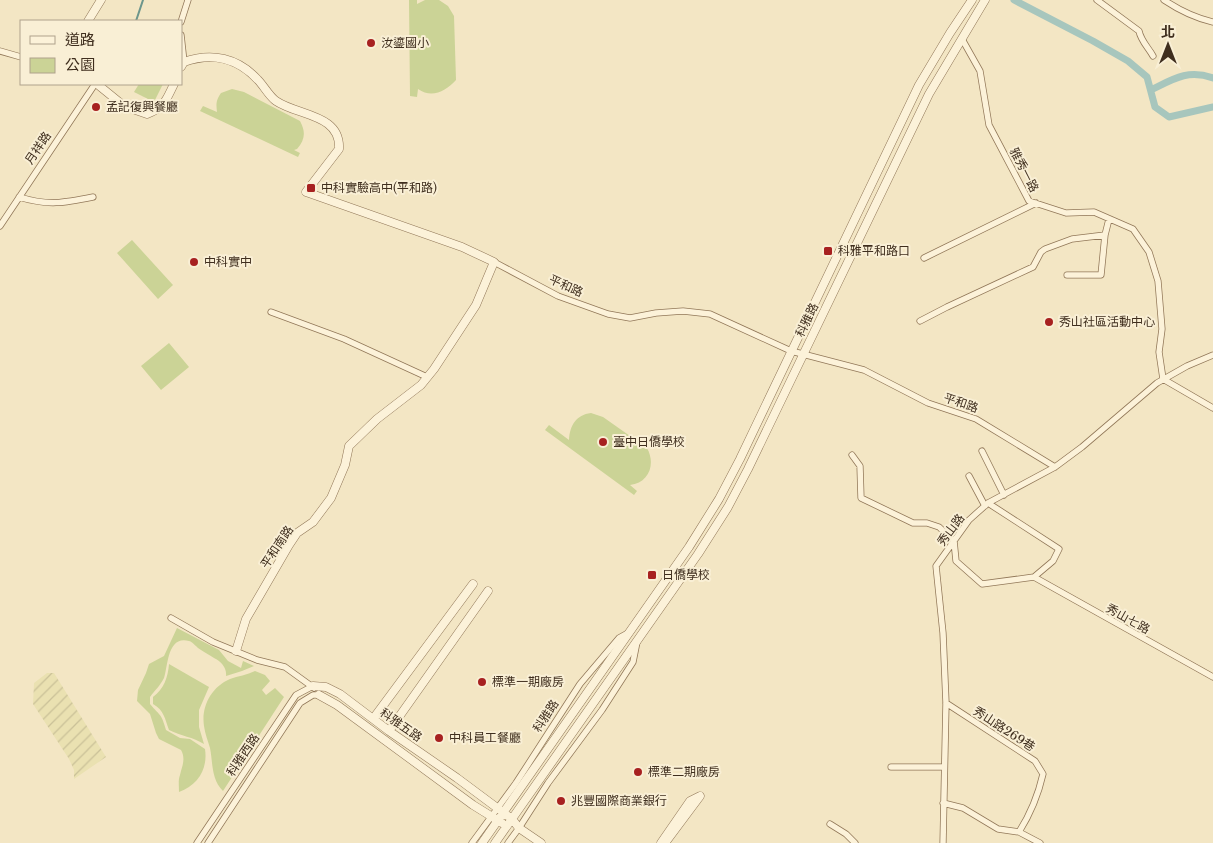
<svg xmlns="http://www.w3.org/2000/svg" width="1213" height="843" viewBox="0 0 1213 843" font-family="'Libre Baskerville','Noto Sans TC',serif">
<style>
.farmland{fill:url(#farmland-furrows)}
.green{fill:#cbd396}
.lines{fill:none;stroke-linecap:round;stroke-linejoin:round}
.stream{stroke:#6c968c;stroke-width:2}
.canal{stroke:#a7c6bd;stroke-width:7}
.minor-casing{stroke:#917758;stroke-width:7}
.tertiary-casing{stroke:#917758;stroke-width:9}
.minor{stroke:#fcf2d9;stroke-width:5.5}
.tertiary{stroke:#fcf2d9;stroke-width:8}
.poi-dot{fill:#a72120;stroke:#f9efd5;stroke-width:2}
.labels{text-anchor:middle;stroke-width:4;stroke-linejoin:round;paint-order:stroke}
.poi-label{font-size:12px;fill:#3f2e1e;stroke:#f9efd5;text-anchor:start}
.street-label{font-size:12px;fill:#3f2e1e;stroke:#f9efd5}
</style>
<defs>
<pattern id="farmland-furrows" width="10" height="10" patternUnits="userSpaceOnUse" patternTransform="scale(1.25)"><rect width="10" height="10" fill="#eae1b1"/><path d="M-1 1l2-2M0 10L10 0M9 11l2-2" fill="none" stroke="#cac198"/></pattern>
</defs>
<rect width="100%" height="100%" fill="#f3e6c4"/>
<path class="farmland" d="M47,673H54L106,757L74,779V770L69,759L33,704L34,683Z"/>
<path class="green" d="M409,0H417V4L425,0H439L448,6L454,16L456,80C446,91 432,99 418,89L417,97L410,96Z
M139,84H163L154,102L134,92Z
M232,89L244,92L300,121C306,132 305,140 297,149L294,150L300,153L298,157L200,111L203,106L217,112C216,104 216,100 221,93Z
M132,240L173,285L158,299L117,253Z
M169,343L189,367L161,390L141,366Z
M591,413L603,417L647,448C656,464 649,483 630,485L637,491L634,495L545,430L549,425L569,440C570,425 576,415 591,413Z
M177,628L219,650L228,661L241,668L243,661L254,666L242,671L226,676C227,668 221,661 214,658C210,655 205,653 201,650C197,648 193,642 189,641C167,635 168,667 164,678C160,686 155,690 150,697V704C161,717 161,713 166,730L180,738L190,739L205,749C208,769 198,785 179,792C179,786 178,780 180,775C182,766 186,759 181,750L159,739L156,733L150,714L137,701L138,690L146,673L149,664L164,656Z
M169,664L209,687L199,710V727L204,744C193,737 181,736 169,730C165,719 164,710 153,704V697C164,689 168,677 169,664Z
M255,671L265,675L270,681L262,690L266,695L275,688L284,697L223,791C211,779 213,763 210,748C208,741 205,734 204,726C201,707 211,687 230,679C238,676 247,675 255,671Z"/>
<g class="lines">
<path class="stream" d="M136,21L143,0"/>
<path class="canal" d="M1014,0L1093,41L1128,61L1147,77L1155,107L1169,117L1213,107
M1151,90C1173,79 1188,69 1213,78"/>
<defs>
<path id="minor" d="M1097,0L1139,31C1141,41 1148,47 1153,56
M1164,0C1179,10 1195,18 1213,22
M181,22L188,0
M181,35L184,62
M962,39L980,71L989,125L1029,201L1066,213L1094,212L1133,229L1149,252L1158,281L1162,329L1159,352L1163,379
M0,51L21,57
M19,197C48,206 64,203 93,197
M0,226L95,84
M924,258L1036,203
M494,262L558,296L608,314L630,318L656,313L683,311L710,314L791,351L864,370L928,403L976,419L1055,467
M1067,275H1101L1105,235L1109,219
M271,312L344,339L427,377
M920,321L947,307L1033,267L1041,252L1045,249L1072,239L1105,235
M1163,379L1213,408
M982,451L1004,495
M852,455L860,466L861,498L913,523H927L939,527L954,541L956,561L982,584L1034,577
M969,476L985,506
M988,503L1059,549L1053,561L1034,577L1213,677
M171,618L213,642L257,660L285,667L314,688
M946,703L1035,761L1043,774C1038,796 1031,813 1019,832
M891,767H944
M943,803L963,808L998,829L1019,832L1040,843
M830,824L846,834L855,843
M197,843L296,695L313,686
M208,843L300,703L313,695H319
M472,843L516,783L580,684L619,638L628,633
M508,843L519,828L548,783L602,710L633,662L637,642
M943,843L946,703L943,633L936,566L969,520L988,503L1055,467L1082,447L1157,383L1187,366L1213,355"/>
<path id="tertiary" d="M88,21L101,0
M181,67L184,62C212,52 238,58 258,80C264,86 269,96 276,101C298,116 341,114 339,149L306,192L462,247L494,262L476,305L434,369L421,385L377,419L349,446L345,465L331,498L313,522L297,533L289,545L246,619L236,651
M97,84L124,106L147,114C165,107 166,100 174,84
M313,686L326,687L340,694L389,731L457,778L512,819L519,828L541,843
M319,695L337,705L473,805L502,823
M373,719L473,584
M389,731L488,591
M482,843L689,547L719,499L740,459L919,85L950,33L972,0
M495,843L698,554L728,507L748,469L929,94L985,0
M661,843L690,801L700,796L665,843"/>
</defs>
<use href="#minor" class="minor-casing"/>
<use href="#tertiary" class="tertiary-casing"/>
<use href="#minor" class="minor"/>
<use href="#tertiary" class="tertiary"/>
</g>
<g class="poi-dot">
<circle cx="371" cy="43" r="5"/>
<circle cx="96" cy="107" r="5"/>
<rect x="306" y="183" width="10" height="10" rx="2.5"/>
<rect x="823" y="246" width="10" height="10" rx="2.5"/>
<circle cx="194" cy="262" r="5"/>
<circle cx="1049" cy="322" r="5"/>
<circle cx="603" cy="442" r="5"/>
<rect x="647" y="570" width="10" height="10" rx="2.5"/>
<circle cx="482" cy="682" r="5"/>
<circle cx="439" cy="738" r="5"/>
<circle cx="638" cy="772" r="5"/>
<circle cx="561" cy="801" r="5"/>
</g>
<g class="labels">
<g class="poi-label">
<text x="381" y="47">汝鎏國小</text>
<text x="106" y="111">孟記復興餐廳</text>
<text x="321" y="192">中科實驗高中(平和路)</text>
<text x="838" y="255">科雅平和路口</text>
<text x="204" y="266">中科實中</text>
<text x="1059" y="326">秀山社區活動中心</text>
<text x="613" y="446">臺中日僑學校</text>
<text x="662" y="579">日僑學校</text>
<text x="492" y="686">標準一期廠房</text>
<text x="449" y="742">中科員工餐廳</text>
<text x="648" y="776">標準二期廠房</text>
<text x="571" y="805">兆豐國際商業銀行</text>
</g>
<g class="street-label">
<text transform="translate(38 148) rotate(-56)" y="4">月祥路</text>
<text transform="translate(1024 170) rotate(63)" y="4">雅秀一路</text>
<text transform="translate(566 286) rotate(24)" y="4">平和路</text>
<text transform="translate(807 320) rotate(-64)" y="4">科雅路</text>
<text transform="translate(961 403) rotate(19)" y="4">平和路</text>
<text transform="translate(951 530) rotate(-53)" y="4">秀山路</text>
<text transform="translate(277 547) rotate(-56)" y="4">平和南路</text>
<text transform="translate(1128 619) rotate(29)" y="4">秀山七路</text>
<text transform="translate(546 716) rotate(-57)" y="4">科雅路</text>
<text transform="translate(401 725) rotate(35)" y="4">科雅五路</text>
<text transform="translate(1004 729) rotate(33)" y="4">秀山路269巷</text>
<text transform="translate(243 755) rotate(-56)" y="4">科雅西路</text>
</g>
</g>
<rect x="20" y="20" width="162" height="65" fill="#f9efd5" stroke="#afa28c"/>
<rect x="30" y="36" width="25" height="8" fill="#fcf2d9" stroke="#afa28c"/>
<text x="65" y="45" font-size="15" fill="#3f2e1e">道路</text>
<rect x="30" y="58" width="25" height="15" fill="#cbd396" stroke="#afa28c"/>
<text x="65" y="70" font-size="15" fill="#3f2e1e">公園</text>
<g transform="translate(1168 45)" stroke="#f9efd5" stroke-width="4" paint-order="stroke">
<path d="M0-4L9 19L0 12L-9 19Z" fill="#3f2e1e"/>
<text y="-8" font-size="14" font-weight="bold" text-anchor="middle" fill="#3f2e1e">北</text>
</g>
</svg>
